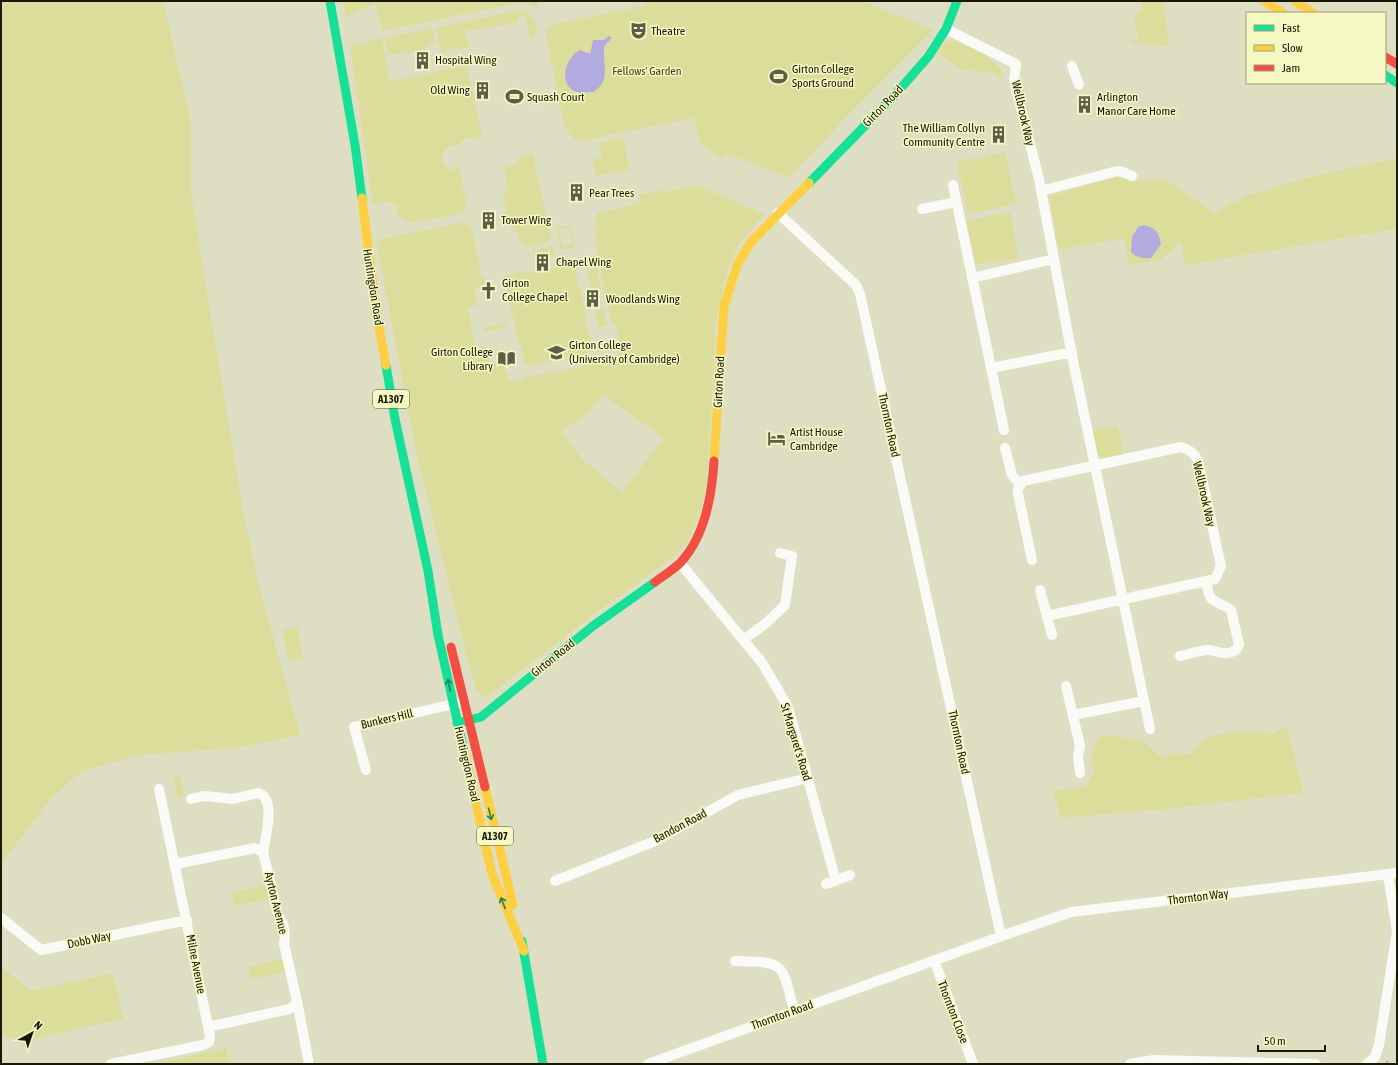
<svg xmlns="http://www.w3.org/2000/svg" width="1398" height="1065" viewBox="0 0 1398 1065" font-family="'Asap Condensed',sans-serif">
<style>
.green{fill:#dcdd9b;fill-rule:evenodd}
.water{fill:#b3aadf}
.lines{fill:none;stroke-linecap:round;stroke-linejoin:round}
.stream{stroke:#b3aadf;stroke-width:2.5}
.street{stroke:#fafaf6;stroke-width:10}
.fast{stroke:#16e098;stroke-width:9}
.slow{stroke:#ffcf43;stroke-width:9}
.jam{stroke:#f24e42;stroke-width:9}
.oneway{stroke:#168656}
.labels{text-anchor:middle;stroke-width:3;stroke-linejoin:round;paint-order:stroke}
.shield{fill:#f6f8c3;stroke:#5a5b3e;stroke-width:1}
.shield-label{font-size:11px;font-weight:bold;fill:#171805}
.poi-label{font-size:12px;fill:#171805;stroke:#f6f8c3;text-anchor:start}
.park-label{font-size:12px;fill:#424217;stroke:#f6f8c3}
.street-label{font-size:12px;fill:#171805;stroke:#f6f8c3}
</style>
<rect width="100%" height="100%" fill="#dedfc2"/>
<path class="green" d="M1,1H163L191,123V193L242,506L259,586L300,735L237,748L141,755L82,771L50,799L1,864Z
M343,1H539L538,10L530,4L518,3L382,31L376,3L346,17Z
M642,1H862L933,30L852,111L789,178L726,153L723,160L700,143L694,118L578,141L570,135L564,124L545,30L553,24L649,5Z
M1143,1H1163L1169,46L1130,43V41L1139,40L1134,17L1141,11Z
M521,10C533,12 544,31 531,39L525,16L517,17L518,22L477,30H467L465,32L470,47L441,53L436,28Z
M432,28L435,44L426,46V50L389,55L385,38Z
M382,38L389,78L394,81L467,65L482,136L464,139L460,144L446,148L442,156L444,164L449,170L459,167L467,207L464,206L465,210L461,214L410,222L398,216L396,202L373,204L350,46Z
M951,40C969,48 995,56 1004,75L1003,79L994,73L963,70L938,54L940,46Z
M623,138L630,169L596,176L593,159L602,157L599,143Z
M1005,152L1016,204L968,214L957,162Z
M533,154L551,241L525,247L521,242L515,229L508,224L503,193L508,188L504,166L516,164V159Z
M1397,158V229L1185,265L1181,241L1160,260L1129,265L1124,238L1059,250L1050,199L1053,195L1117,177L1134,182L1164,178L1214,213L1245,196L1306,178ZM1143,225L1150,227L1156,231L1158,250L1154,253Z
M699,186L764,214L738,246L727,271L716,321L707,481L700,513L689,539L675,556L589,618L488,696H481L477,691L467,657L416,451L376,240L465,222L467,226H471L481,274L488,284L474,288L477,305L468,308L476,349L486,347L490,364L504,361L508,381L522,380V378L553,372L554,373L610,360L613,368L622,347L620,346L615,323H612C607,300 589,232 598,213L640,203L639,195L663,190V192ZM602,394L664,438L622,492L583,460L561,432L588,413Z
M1010,212L1019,258L995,263L994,260L976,264L966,221L984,217L987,220L986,217Z
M570,225L575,247L561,250L556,227ZM568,228L572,244L563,246L559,229Z
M552,246L554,255L535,258L533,251Z
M575,261L578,286H580L586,317L585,318L593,352L525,366L521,343L519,344L504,276L524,271L525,273L534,272V269L549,266L550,268L559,267V264Z
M596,268L601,289L592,291L587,270Z
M604,309L607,325L599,327L595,311Z
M505,323L506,327L485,331L484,327Z
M1117,426L1124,455L1105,459L1096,453L1091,430Z
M297,627L303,658L289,661L282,630Z
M1287,726L1303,793L1167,809L1060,818L1054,791L1086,786L1093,774L1092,750L1099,737L1118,735L1128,739L1143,740L1150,748L1163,758C1167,756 1171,753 1174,753C1180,752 1184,756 1189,754C1198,750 1199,744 1205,740C1221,730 1254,729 1272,734Z
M180,775L185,797L178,799L173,777Z
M266,885L269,898L235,906L232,893Z
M282,959L285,972L251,979L248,967Z
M1,967L32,991L113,973L123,1019L14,1043L13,1039L1,1034Z
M226,1048L230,1064H155Z"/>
<path class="water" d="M609,36L612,38L605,45L604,48C603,65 611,82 593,92C587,92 580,94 574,91C558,82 566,57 580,50L590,54L593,40H604Z
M1143,225C1155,227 1159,232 1161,244L1151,258C1143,259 1137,258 1131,252L1132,237L1138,227Z"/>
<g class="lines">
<path class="stream" d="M1387,1064V1062"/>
<path class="street" d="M946,29L1016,64L1014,81L1039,179L1073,361L1150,729
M1072,66L1079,85
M953,185L1004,430
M1041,191L1117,171L1123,172L1132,176
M922,209L956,202
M778,213L856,285L860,294L1001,936
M972,278L1054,259
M991,368L1072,352
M1005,448L1012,475L1020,485
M1032,560L1018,494V489L1023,481L1181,447C1189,449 1194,453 1198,460L1221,566L1215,579L1047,616
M680,563L763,664L788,707L836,881
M1040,590L1052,635
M743,640L765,624L785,605L792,556L780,553
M1180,656C1188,655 1201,649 1209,650C1221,651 1222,657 1236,650L1239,644L1231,610C1216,599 1208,605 1207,582
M1066,686L1080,746L1078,757L1080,773
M1073,715L1144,701
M366,770L354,727L458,703
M191,799L204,796L233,799L258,793C277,798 265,839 263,852
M175,864L255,848L263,852L278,915C284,922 286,934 284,944L297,1001L294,1006L289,1009L208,1027
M555,881L655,841L738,795L808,778
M826,884L850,875
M1,918L41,950L187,920
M934,960L973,1064
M735,961C786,962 782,963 794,1011
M297,1001L309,1064
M111,1064L203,1045L209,1042L210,1036L159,789
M648,1064L999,937L1071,912L1397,873
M1130,1064L1154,1060L1316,1064
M1367,1064L1375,1057L1379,1045L1397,931L1388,875"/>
<path class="fast" d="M330,1L355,145L362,198
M1385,75L1397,83
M809,183L893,97L928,57L946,29L957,1
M386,365L395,419L428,571L438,635L464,751
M457,723L481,717L593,626L655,582
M522,941L543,1064"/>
<path class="slow" d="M1264,1L1283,13
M1294,1L1313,13
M362,198L376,311L386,365
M714,461L724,306L738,263L752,241L809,183
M464,751L492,874L524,951
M485,787L513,905"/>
<path class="jam" d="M1385,57L1397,64
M655,582C663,576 673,570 680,563C705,537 712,495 714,461
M451,647L485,787"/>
</g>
<defs><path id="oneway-shaft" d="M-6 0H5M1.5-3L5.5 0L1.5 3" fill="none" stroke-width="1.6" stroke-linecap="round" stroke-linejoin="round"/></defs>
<g class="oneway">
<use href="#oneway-shaft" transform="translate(449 685) rotate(-102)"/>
<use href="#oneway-shaft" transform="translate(490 814) rotate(76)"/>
<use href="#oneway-shaft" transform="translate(503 903) rotate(-111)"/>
</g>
<defs>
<symbol id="theatre-bare" viewBox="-9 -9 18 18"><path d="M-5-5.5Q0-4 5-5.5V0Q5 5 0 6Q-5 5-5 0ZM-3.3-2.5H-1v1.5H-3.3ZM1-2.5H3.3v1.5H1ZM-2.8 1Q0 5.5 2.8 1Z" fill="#5d5e47" stroke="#f6f8c3" stroke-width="2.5" paint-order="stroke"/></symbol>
<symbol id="building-bare" viewBox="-9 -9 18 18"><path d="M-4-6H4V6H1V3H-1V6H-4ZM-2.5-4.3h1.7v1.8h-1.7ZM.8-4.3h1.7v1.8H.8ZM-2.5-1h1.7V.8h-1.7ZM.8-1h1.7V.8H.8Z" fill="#5d5e47" stroke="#f6f8c3" stroke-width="2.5" paint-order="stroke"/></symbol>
<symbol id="stadium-bare" viewBox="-9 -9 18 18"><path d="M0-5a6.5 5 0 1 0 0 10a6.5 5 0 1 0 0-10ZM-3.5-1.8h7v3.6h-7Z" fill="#5d5e47" stroke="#f6f8c3" stroke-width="2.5" paint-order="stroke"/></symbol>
<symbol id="church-bare" viewBox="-9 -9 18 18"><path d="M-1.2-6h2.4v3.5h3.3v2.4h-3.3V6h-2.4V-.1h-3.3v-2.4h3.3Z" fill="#5d5e47" stroke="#f6f8c3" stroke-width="2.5" paint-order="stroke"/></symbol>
<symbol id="university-bare" viewBox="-9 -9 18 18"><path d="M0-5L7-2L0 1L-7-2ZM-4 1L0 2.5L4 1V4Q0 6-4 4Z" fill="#5d5e47" stroke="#f6f8c3" stroke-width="2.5" paint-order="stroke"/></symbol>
<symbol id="library-bare" viewBox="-9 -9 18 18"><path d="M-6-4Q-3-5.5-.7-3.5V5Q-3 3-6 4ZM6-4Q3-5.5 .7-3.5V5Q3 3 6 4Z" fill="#5d5e47" stroke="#f6f8c3" stroke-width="2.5" paint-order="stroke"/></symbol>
<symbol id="hotel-bare" viewBox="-9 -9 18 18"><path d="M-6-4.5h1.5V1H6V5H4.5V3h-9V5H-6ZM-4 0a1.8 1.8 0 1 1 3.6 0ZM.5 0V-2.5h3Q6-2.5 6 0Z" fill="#5d5e47" stroke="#f6f8c3" stroke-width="2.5" paint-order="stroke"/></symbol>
</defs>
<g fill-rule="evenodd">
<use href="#theatre-bare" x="626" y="18" width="25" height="25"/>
<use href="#building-bare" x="410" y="48" width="25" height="25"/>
<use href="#stadium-bare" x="766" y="64" width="25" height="25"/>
<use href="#building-bare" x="470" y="78" width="25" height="25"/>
<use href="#stadium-bare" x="502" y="84" width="25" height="25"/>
<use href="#building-bare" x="1072" y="92" width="25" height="25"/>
<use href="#building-bare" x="986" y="122" width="25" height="25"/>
<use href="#building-bare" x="564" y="180" width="25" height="25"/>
<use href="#building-bare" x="476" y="208" width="25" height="25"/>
<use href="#building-bare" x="530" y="250" width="25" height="25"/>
<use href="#church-bare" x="476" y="278" width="25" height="25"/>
<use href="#building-bare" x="580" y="286" width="25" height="25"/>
<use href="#university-bare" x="544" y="340" width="25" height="25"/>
<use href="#library-bare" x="494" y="346" width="25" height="25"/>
<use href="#hotel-bare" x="764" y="426" width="25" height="25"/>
</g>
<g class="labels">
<g class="shield">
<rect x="373" y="390" width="36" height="18" rx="3"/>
<rect x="477" y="827" width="36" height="18" rx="3"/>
</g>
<g class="shield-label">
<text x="391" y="403">A1307</text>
<text x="495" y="840">A1307</text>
</g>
<g class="poi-label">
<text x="651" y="35">Theatre</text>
<text x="435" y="64">Hospital Wing</text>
<text x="792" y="73">Girton College<tspan x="792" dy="14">Sports Ground</tspan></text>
<text x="470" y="94" text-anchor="end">Old Wing</text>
<text x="527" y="101">Squash Court</text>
<text x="1097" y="101">Arlington<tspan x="1097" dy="14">Manor Care Home</tspan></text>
<text x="985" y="132" text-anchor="end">The William Collyn<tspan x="985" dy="14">Community Centre</tspan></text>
<text x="589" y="197">Pear Trees</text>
<text x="501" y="224">Tower Wing</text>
<text x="556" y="266">Chapel Wing</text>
<text x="502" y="287">Girton<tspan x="502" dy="14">College Chapel</tspan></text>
<text x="606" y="303">Woodlands Wing</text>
<text x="569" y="349">Girton College<tspan x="569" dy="14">(University of Cambridge)</tspan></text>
<text x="493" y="356" text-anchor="end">Girton College<tspan x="493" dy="14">Library</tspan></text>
<text x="790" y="436">Artist House<tspan x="790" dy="14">Cambridge</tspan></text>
</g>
<g class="park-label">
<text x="647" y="75">Fellows' Garden</text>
</g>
<g class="street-label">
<text transform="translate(883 106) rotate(-46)" y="4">Girton Road</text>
<text transform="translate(1023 113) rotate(77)" y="4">Wellbrook Way</text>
<text transform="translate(373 287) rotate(81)" y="4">Huntingdon Road</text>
<text transform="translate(719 382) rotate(-87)" y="4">Girton Road</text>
<text transform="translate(889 425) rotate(78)" y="4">Thornton Road</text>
<text transform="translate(1204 494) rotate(77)" y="4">Wellbrook Way</text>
<text transform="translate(553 658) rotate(-39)" y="4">Girton Road</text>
<text transform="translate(387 719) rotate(-13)" y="4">Bunkers Hill</text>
<text transform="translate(796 742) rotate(73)" y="4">St Margaret's Road</text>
<text transform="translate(959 742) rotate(78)" y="4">Thornton Road</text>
<text transform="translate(467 764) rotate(77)" y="4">Huntingdon Road</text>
<text transform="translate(680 826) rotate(-28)" y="4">Bandon Road</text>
<text transform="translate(1198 897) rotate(-7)" y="4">Thornton Way</text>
<text transform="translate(276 903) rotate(76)" y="4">Ayrton Avenue</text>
<text transform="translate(89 940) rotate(-12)" y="4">Dobb Way</text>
<text transform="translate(196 964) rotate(79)" y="4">Milne Avenue</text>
<text transform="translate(953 1012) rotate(69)" y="4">Thornton Close</text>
<text transform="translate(782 1015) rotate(-20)" y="4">Thornton Road</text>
</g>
</g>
<rect width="1398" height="1065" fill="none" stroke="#171805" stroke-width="4"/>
<rect x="1246" y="12" width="140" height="72" fill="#f6f8c3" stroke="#9d9e77"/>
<rect x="1254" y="25" width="20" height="6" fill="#16e098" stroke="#9d9e77"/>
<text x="1282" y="32" font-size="12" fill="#171805">Fast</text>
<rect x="1254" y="45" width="20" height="6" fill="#ffcf43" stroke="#9d9e77"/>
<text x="1282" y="52" font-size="12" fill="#171805">Slow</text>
<rect x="1254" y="65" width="20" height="6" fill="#f24e42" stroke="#9d9e77"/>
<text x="1282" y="72" font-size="12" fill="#171805">Jam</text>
<g transform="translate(32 1033) rotate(40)" stroke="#f6f8c3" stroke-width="3" paint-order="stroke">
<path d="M0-3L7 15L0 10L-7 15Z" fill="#171805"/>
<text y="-6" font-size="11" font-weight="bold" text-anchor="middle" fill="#171805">N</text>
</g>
<path d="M1258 1045v6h67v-6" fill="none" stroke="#171805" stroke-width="2"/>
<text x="1264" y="1045" font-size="12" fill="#171805" stroke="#f6f8c3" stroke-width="3" paint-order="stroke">50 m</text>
</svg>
